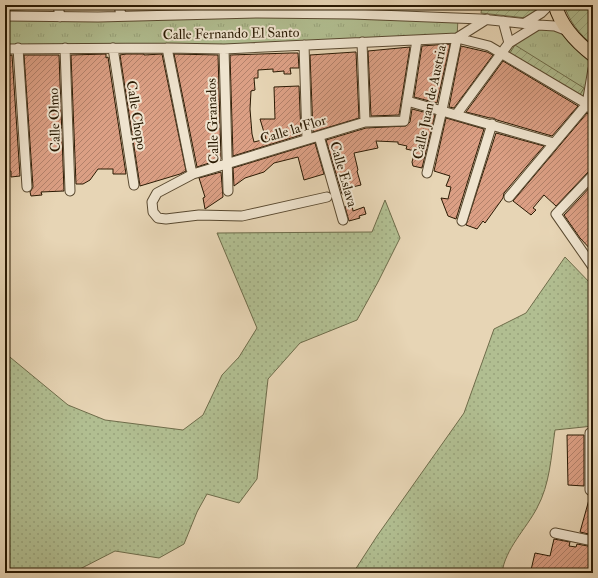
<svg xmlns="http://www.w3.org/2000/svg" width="598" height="578" viewBox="0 0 598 578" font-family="'IM FELL Double Pica',serif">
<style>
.grass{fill:url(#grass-dots);stroke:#6e6c4a}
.park{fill:url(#park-tufts);stroke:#6e6c4a}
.garden{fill:url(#garden-furrows);stroke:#6e6c4a}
.building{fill:url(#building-hatch);stroke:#2a1a03}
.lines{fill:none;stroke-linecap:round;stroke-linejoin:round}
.minor-casing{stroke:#594930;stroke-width:11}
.highway-casing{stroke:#2a1a03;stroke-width:15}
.minor{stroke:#efe4cf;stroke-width:9}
.highway{stroke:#e7d5b5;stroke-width:13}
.labels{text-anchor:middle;stroke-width:4;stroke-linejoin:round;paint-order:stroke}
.street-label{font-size:14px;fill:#2a1a03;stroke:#efe4cf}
</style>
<defs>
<pattern id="grass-dots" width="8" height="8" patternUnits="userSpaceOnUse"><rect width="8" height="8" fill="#b1be91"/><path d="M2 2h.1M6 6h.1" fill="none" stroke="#98a37b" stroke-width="1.8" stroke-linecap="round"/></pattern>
<pattern id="park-tufts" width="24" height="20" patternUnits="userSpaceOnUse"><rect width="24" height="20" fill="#b1be91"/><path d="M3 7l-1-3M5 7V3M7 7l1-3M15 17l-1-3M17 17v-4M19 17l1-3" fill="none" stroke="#98a37b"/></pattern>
<pattern id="garden-furrows" width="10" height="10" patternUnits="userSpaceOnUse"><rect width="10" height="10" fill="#b1be91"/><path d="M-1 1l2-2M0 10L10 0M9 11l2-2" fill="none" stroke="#98a37b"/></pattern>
<pattern id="building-hatch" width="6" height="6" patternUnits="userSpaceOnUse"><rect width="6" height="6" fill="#db9f84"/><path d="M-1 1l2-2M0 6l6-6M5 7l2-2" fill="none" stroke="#b2816a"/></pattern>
</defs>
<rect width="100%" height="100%" fill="#e7d5b5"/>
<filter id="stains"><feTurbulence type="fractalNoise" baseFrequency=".005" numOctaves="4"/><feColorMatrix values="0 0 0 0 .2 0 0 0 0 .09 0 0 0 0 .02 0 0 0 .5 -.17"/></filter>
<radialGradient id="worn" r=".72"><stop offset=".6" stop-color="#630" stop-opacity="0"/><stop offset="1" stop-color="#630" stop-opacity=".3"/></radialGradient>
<path class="grass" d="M385,200L400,238L378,282L357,320L300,343L268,379L257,479L239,503L207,494L197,512L184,544L159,558L115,551L78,570L77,573H5V353L68,405L105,420L183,430L203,415L222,375L239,357L257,328L217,233L372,232Z
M565,257L593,286V426L555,430C551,457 550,484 537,508C526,529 505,549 502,573H353L377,536L464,413L494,329L526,313Z"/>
<path class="park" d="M5,5H33L34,9L5,11Z
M5,16L458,18L457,38L5,52Z
M538,25L555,26L593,55V69L587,104L502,53Z"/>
<path class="garden" d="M482,5H543L542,8L526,18L481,13Z
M564,5H593V45C580,35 569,21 564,5Z
M515,45L584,88L578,98L508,56Z"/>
<path class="building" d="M448,44L450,45L437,103L414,97L422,46Z
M461,46L487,52L493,55L454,108L449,107Z
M410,47L399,115L371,116L368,51Z
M355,52H356L359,118L313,132L310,55Z
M291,53H298L299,68H290L291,74H284V71L273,72V69L258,70V78H254L255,90L251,91L250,109L252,134L254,142L266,139L260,119H275L274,87L299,86L301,135L233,156L230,55Z
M106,54V58L108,57L126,174H113V169H98L90,180L83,184H76L71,55Z
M126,54H144V55L162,54L186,171L180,174L140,186L120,55Z
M174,54L218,55L221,159L197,167Z
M12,55L20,176L11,177V171H7L5,169V56Z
M24,55H59L64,191L41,192L42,195L31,196L30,192L33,187Z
M503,61L578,106L552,136L497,120L493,118H490L466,112Z
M412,109L435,115L422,168L413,166L412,162L415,151L406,149L407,146L398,144V142L376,141L378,148L354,153L358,170L357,171L361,185L348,188L349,193L342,194L326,140L366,128L406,126L410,122Z
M587,113L593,117V169L589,171L556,206L544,195L533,208L536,210L531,215L513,201Z
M446,118L484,129L456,219L448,216L441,198L448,199L451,187L446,186L450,176L434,171Z
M496,133L544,146L504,193L503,198L485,223L483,221L477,229L466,225Z
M315,143L324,174L304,180L298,157L274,163L264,172L245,178L234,186L233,168Z
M221,172L223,197L205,209L203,198L205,197L199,178Z
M593,184V252L580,238L564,215Z
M352,205L353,211L364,207L366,214L359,216L360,218L349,221L345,207Z
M567,435H584V486L568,485Z
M590,496H593V535L580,532Z
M554,539L570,542L569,546L576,547L577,544L593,547V573H543L531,570L535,553L550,556Z"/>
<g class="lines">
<defs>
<path id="minor" d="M58,5L60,17
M119,5L121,16
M5,16L98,17L258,13L352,14L481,19L538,25L555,26L568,31
M503,21L509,43
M525,23L541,13L549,5
M457,38L487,19
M362,42L365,122
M304,45L307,139
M18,48L27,187
M65,48L70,191
M113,48L134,185
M167,48L191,169
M5,49L167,48L224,49L457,38L489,46L587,104L593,111
M224,49L228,191
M407,101L554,143
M456,115L509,43L538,25
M319,136L343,220
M427,173L442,110L457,38
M593,175L556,214L593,267
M327,197L242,216L199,215L166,219L158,218L153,212L152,202L157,193L193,174L365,122L404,121L417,40
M509,197L587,104L593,69
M462,221L492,124
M590,433V490H593
M555,533L593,541"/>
<path id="highway" d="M555,5C561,26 576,42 593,55"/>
</defs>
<use href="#minor" class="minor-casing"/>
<use href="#highway" class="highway-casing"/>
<use href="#minor" class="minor"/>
<use href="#highway" class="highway"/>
</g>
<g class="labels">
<g class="street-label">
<text transform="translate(231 33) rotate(-1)" y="5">Calle Fernando El Santo</text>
<text transform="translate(429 102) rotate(-78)" y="5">Calle Juan de Austria</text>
<text transform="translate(137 115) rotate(81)" y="5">Calle Chopo</text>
<text transform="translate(54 120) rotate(-92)" y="5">Calle Olmo</text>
<text transform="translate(212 121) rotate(-92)" y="5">Calle Granados</text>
<text transform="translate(293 129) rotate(-17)" y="5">Calle la Flor</text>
<text transform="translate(344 174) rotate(74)" y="5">Calle Eslava</text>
</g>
</g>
<rect width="598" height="578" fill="none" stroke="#e7d5b5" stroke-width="20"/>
<rect x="6" y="6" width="586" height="566" fill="none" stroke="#2a1a03" stroke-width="2"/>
<rect x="10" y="10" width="578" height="558" fill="none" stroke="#2a1a03"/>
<rect width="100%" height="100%" filter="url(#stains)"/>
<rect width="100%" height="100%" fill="url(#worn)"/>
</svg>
